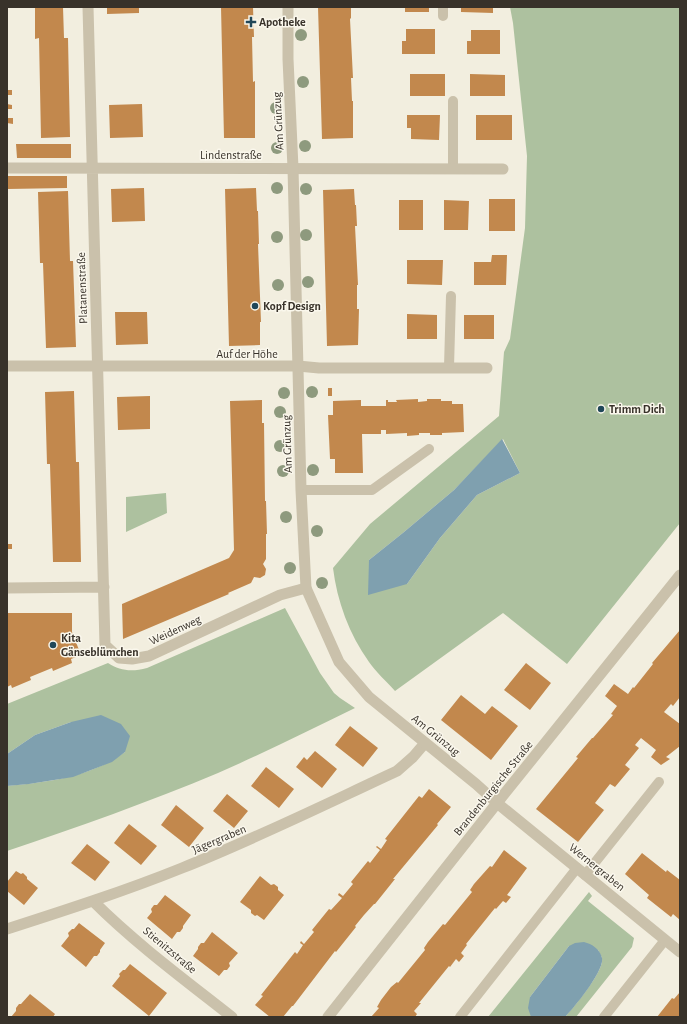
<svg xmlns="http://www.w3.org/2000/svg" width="687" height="1024" viewBox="0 0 687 1024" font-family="'Alegreya Sans',sans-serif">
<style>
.green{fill:#adc19f;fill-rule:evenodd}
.water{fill:#7fa0af}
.building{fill:#c2884d}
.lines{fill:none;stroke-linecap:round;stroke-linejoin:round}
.service{stroke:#cac1ab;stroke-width:10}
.minor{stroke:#cac1ab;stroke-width:11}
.tertiary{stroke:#cac1ab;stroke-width:11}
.tree{fill:#8e9a7e}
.poi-dot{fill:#204759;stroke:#faf7ec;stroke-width:1.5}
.labels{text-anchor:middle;stroke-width:3;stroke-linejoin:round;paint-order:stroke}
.poi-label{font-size:12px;font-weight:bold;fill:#38322a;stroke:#faf7ec;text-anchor:start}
.street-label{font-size:12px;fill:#38322a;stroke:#faf7ec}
</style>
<rect width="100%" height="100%" fill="#f2eedf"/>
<path class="green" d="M510,7H680V523L567,664L503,613L395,691C387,682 376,672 369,662C349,634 337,601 333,568L370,524L499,416L504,352L510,339L525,228L527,156L513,23ZM503,439L520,473L477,495L440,538L407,584L369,560L404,532L454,490Z
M166,493L167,513L126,532V497Z
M285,608L320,673L334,693L340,698L355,708C310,730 264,753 218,773C149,802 78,827 7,851V786C48,782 91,777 125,752L71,722L35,735L7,754V704L108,663C120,671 132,672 147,668Z
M589,892L592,896L588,901L634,938L632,947L576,1017H565C574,1007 604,971 602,959C602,956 599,953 598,950L569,946L530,997L531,1017H488Z"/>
<path class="water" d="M502,439L520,473L477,495L440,538L407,584L368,595L369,560L404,532L454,490Z
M101,715L121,724L130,736L125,752L112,762L73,777L29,784L7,786V754L35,735L71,722Z
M584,942C592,944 600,949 602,958C605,970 574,1008 565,1017H531L528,1008L530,997L569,946L575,943Z"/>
<path class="building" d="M35,7H63L64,38H68L70,137L41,138L39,38L35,39Z
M107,7H139V13L107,14Z
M221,7H253L254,37H252L253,82L255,81V138H224Z
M318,7H351V18L350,19L353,78H351L352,101H353V138L322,139Z
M405,7H429V12H405Z
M461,7H493V13L461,12Z
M406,29H435V54H402V41H406Z
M471,30H500V54H467V41H471Z
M410,74H445V96H410Z
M470,74L505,75V96H470Z
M7,90H12V95H7Z
M7,104L12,105V109H7Z
M142,104L143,137L110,138L109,105Z
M407,115H440L439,140L411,139V128H407Z
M476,115H512V140H476Z
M7,118H13V124L7,123Z
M16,144H71V158H17Z
M7,176H67V188L7,189Z
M144,188L145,221L112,222L111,189Z
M256,188L257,211H258L259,244H258L261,322H260V345L229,346L225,189Z
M354,189L355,205H356L357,226H355L358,285H357V309H359L358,345L327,346L323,190Z
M68,191L70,261H73L76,347L46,348L43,263H40L38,192Z
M489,199H515V231H489Z
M399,200H423V230H399Z
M444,200L469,201L468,230H444Z
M492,255H507L506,285H474V262H491Z
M407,260H443L442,285L407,284Z
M115,312H147L148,344L116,345Z
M407,314L437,315V339H407Z
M464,315H494V339H464Z
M328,388H332V396H328Z
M74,391L76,462H79L81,562H53L50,464H47L45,392Z
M150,396V429L118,430L117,397Z
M418,399V402L427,401V399H441V401H452V404H463L464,432L442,433V435H430V433H419V435L407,436V433L386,434V430H381V434H362L363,473H335V459H330L328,415H333V401L361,400V406H386V400H388V402H397L396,400Z
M262,400V423H264L265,501H266L267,534H266V559L263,564L266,569L265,575L260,578L254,577L251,583L228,593L229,594L123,639L122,604L229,558L234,550L230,401Z
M7,544H12V549H7Z
M7,613H72V632L81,655L71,659L72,663L53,671L52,668L30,677L31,680L12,688L11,685L7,687Z
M680,630V697L673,706L671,704L664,712L680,724V746L666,757L670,759L661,765L651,757L656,750L641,738L635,745L639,748L625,765L630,769L615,787L610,784L595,803L604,810L578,842L536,809L578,758L576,757L592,738H593L613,715L611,714L617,706L605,696L614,684L628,694L633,687L634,688L653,664L652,663Z
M526,663L551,683L530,710L504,690Z
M461,695L485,714L492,706L518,726L491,760L441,720Z
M350,726L378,748L363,767L335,745Z
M315,751L337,769L322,788L296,767L304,757L307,760Z
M266,767L294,789L279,808L251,786Z
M429,789L451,807L437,824L438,825L393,879H395L375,904H374L364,915L355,926L356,927L336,952L335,951L293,1006H292L283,1017H270L255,1005L263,996L261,995L295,952L297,954L303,945L300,943L301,941L304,944L314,932L312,930L329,909L331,910L342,898L338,895L339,893L343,896L353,884L351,882L368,861L370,863L380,850L376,847L377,846L381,849L387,840L385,839L419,796L422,798Z
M227,794L248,811L234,828L213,811Z
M176,805L204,828L189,847L161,825Z
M129,824L157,846L141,865L114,843Z
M87,844L110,862L95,881L71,863Z
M504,850L527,868L507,895L511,897L506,903L503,901L496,909L495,908L466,944L467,945L461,953L464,956L459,962L456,959L450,967L449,966L419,1003H421L414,1011L417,1014L415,1017H371L379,1008L377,1007L381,1000L391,987L397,982L398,983L425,950L424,948L428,942L443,924L445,925L472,892L470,890L474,884L490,866L492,867Z
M642,853L666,872L667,870L680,880V920L673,914L671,917L647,898L649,895L625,874Z
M16,871L21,874L23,873L27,877V879L38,888L24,905L7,891V882Z
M260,876L271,885L274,884L278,887V890L284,895L264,920L257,915L255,916L251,913V910L240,902Z
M165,895L191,915L183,926V928L180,932H177L172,939L147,918L152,912L151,909L154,905H157Z
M79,923L105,943L100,950V952L97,956H94L86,967L61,946L69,936L68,933L72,929H74Z
M212,932L238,953L229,963L230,966L227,970H224L219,976L193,956L198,949V947L201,943H204Z
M130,964L167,993L149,1016L112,986L120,976L119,974L123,970H125Z
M680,992V1017H657L672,998L674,999Z
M30,994L55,1014L53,1017H11L16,1011V1008L19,1004H21Z"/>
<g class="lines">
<path class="service" d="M443,7V16
M453,169V101
M449,367L451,296
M301,490H372L429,449
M585,875L659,782
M460,1017L577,868
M604,1017L665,940"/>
<path class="minor" d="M88,7L105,645L119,658L132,659L149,656L280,595L306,588
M7,168L503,169
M7,366H298L319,368H487
M680,575L497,803L680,952
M7,588L104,587
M93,901C135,943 185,980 232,1017
M7,929C66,910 125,891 182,868C255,839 326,804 397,771L413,757L425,743"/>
<path class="tertiary" d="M288,7V59L293,168L301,490L306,588L339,662L369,697L476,784L497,803L328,1017"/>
</g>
<g class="tree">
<circle cx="301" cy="35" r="6"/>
<circle cx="303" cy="82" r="6"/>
<circle cx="276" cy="108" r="6"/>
<circle cx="305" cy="146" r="6"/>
<circle cx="277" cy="148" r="6"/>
<circle cx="277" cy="188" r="6"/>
<circle cx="306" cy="189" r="6"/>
<circle cx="306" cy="235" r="6"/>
<circle cx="277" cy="237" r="6"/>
<circle cx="308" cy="282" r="6"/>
<circle cx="278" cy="285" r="6"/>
<circle cx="312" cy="392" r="6"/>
<circle cx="284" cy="393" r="6"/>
<circle cx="280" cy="412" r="6"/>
<circle cx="280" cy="446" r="6"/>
<circle cx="313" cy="470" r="6"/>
<circle cx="283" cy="471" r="6"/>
<circle cx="286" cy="517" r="6"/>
<circle cx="317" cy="531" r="6"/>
<circle cx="290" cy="568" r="6"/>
<circle cx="322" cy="583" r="6"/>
</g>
<g class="poi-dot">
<path d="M249 16h4v4h4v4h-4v4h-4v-4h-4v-4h4z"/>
<circle cx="255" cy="306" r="4"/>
<circle cx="601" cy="409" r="4"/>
<circle cx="53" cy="645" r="4"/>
</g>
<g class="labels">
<g class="poi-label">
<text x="259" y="26">Apotheke</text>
<text x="263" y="310">Kopf Design</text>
<text x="609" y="413">Trimm Dich</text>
<text x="61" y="642">Kita<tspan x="61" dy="14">Gänseblümchen</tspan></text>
</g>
<g class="street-label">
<text transform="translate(278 121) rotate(-93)" y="4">Am Grünzug</text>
<text x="231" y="159">Lindenstraße</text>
<text transform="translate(82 288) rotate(-92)" y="4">Platanenstraße</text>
<text x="247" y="358">Auf der Höhe</text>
<text transform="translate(287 444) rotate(-92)" y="4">Am Grünzug</text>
<text transform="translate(175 630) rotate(-25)" y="4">Weidenweg</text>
<text transform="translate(436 735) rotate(39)" y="4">Am Grünzug</text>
<text transform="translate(493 788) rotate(-51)" y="4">Brandenburgische Straße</text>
<text transform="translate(219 839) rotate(-23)" y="4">Jägergraben</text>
<text transform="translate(597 867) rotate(39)" y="4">Wernergraben</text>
<text transform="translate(170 950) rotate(40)" y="4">Stienitzstraße</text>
</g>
</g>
<rect width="687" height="1024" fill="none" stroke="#38322a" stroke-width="16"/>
</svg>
